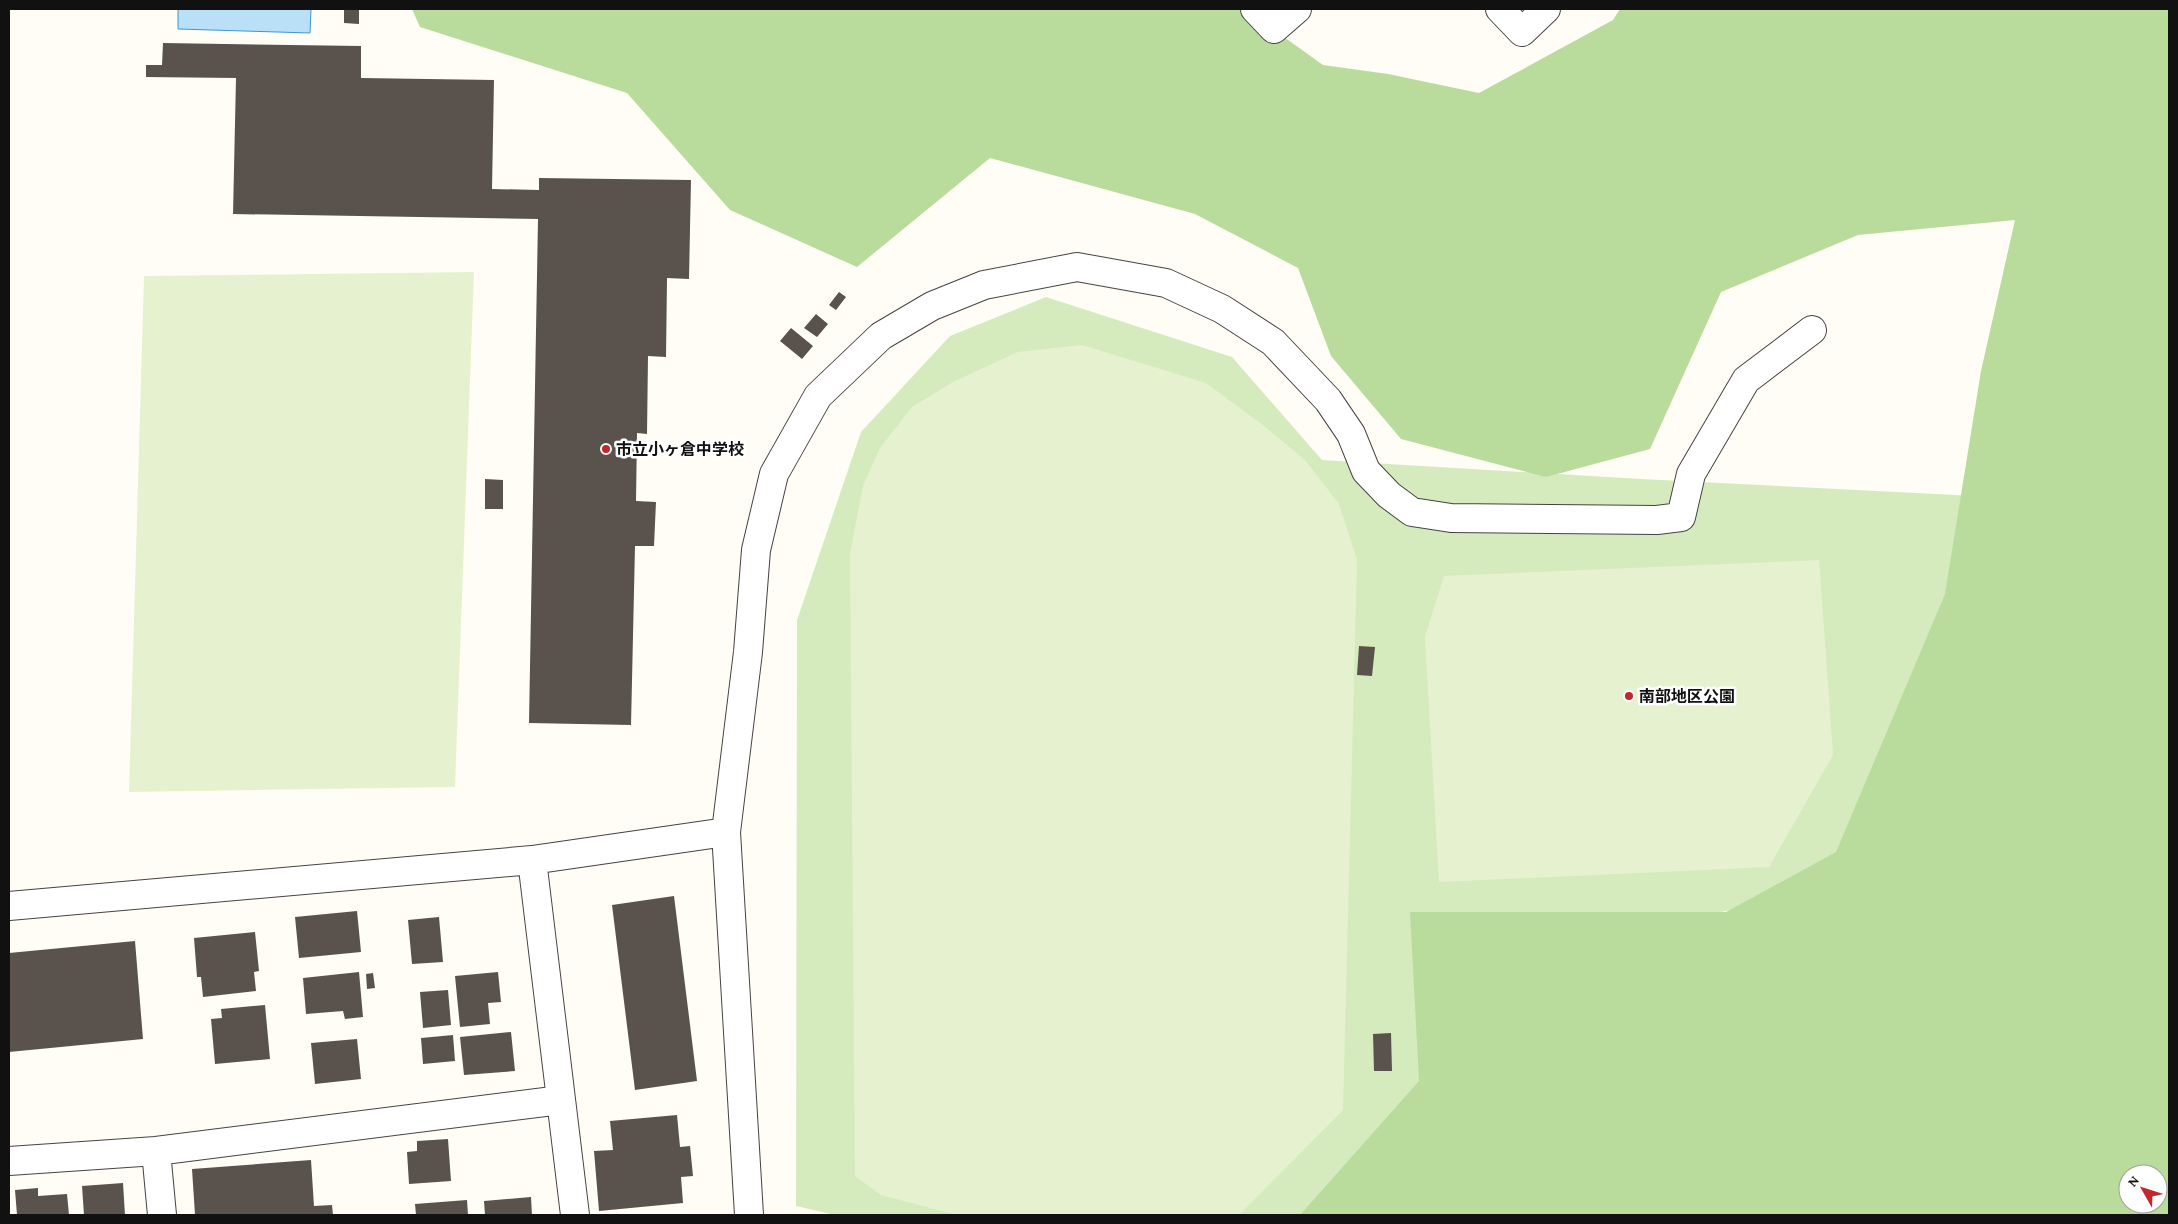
<svg xmlns="http://www.w3.org/2000/svg" width="2178" height="1224" viewBox="0 0 2178 1224" font-family="'Crimson Pro','Noto Sans JP',serif">
<style>
.green{fill:#d5ebbd}
.forest{fill:#b9dc9c;fill-rule:evenodd}
.pitch{fill:#e6f2cf}
.water{fill:#b9e0f7;stroke:#3f96cf}
.building{fill:#5a524d}
.lines{fill:none;stroke-linecap:round;stroke-linejoin:round}
.minor-casing{stroke:#444;stroke-width:30}
.minor{stroke:#fff;stroke-width:28}
.poi-dot{fill:#c4262e;stroke:#fff;stroke-width:2}
.labels{text-anchor:middle;stroke-width:5;stroke-linejoin:round;paint-order:stroke}
.poi-label{font-size:16px;font-weight:bold;fill:#111;stroke:#fff;text-anchor:start}
</style>
<rect width="100%" height="100%" fill="#fffdf5"/>
<path class="green" d="M1046,297L1232,357L1322,460L1641,479L1995,497L1990,645L1806,896L1512,951L1450,1167L1307,1215H835L796,1206L797,620L861,432L950,336Z"/>
<path class="forest" d="M412,9H1245L1323,65L1388,74L1479,93L1613,20L1620,9H2169V1215H1300L1419,1081L1410,912H1726L1836,852L1945,594L1981,371L2015,220L1858,235L1721,292L1650,449L1546,477L1401,439L1331,356L1298,268L1195,214L990,158L857,267L730,210L627,93L420,27ZM2128,1174H2158V1204H2128Z"/>
<path class="pitch" d="M474,272L455,787L129,792L144,276Z
M1082,345L1206,383L1264,426L1305,460L1339,504L1357,560L1343,1110L1239,1215H957L881,1195L855,1176L850,553L863,486L880,448L912,407L953,382L1018,352Z
M1819,560L1833,755L1769,867L1439,882L1425,637L1444,576Z"/>
<path class="water" d="M178,9H311L310,33L178,29Z"/>
<path class="building" d="M344,9H359V24L344,23Z
M163,43L361,46V78L494,80L492,189L539,190V178L691,180L689,279L667,278L666,357L648,356L647,434L637,433L636,501L656,502L654,546H635L631,725L529,723L538,219L233,214L236,78L146,77V65H162Z
M839,292L846,297L836,310L829,305Z
M816,314L828,324L817,337L804,328Z
M791,328L813,346L802,359L780,341Z
M485,479L503,480V509H485Z
M1359,646L1375,647L1372,676L1357,675Z
M674,896L697,1081L635,1090L612,905Z
M357,911L361,952L299,958L295,917Z
M439,917L443,962L412,964L408,920Z
M255,932L259,971L254,972L256,991L203,997L201,977H197L194,938Z
M135,941L143,1039L9,1052V953Z
M359,972L363,1017L345,1019L343,1011L306,1014L303,978Z
M498,972L501,1002L488,1003L490,1024L460,1027L455,976Z
M373,973L375,988L367,989L366,974Z
M448,990L451,1025L423,1028L420,992Z
M265,1005L270,1059L215,1064L211,1019L222,1018L221,1009Z
M511,1032L515,1071L464,1075L460,1037Z
M1391,1033L1392,1071H1374L1373,1034Z
M453,1035L455,1061L423,1064L421,1038Z
M357,1039L361,1079L315,1084L311,1043Z
M677,1115L680,1147L690,1146L693,1176L681,1177L683,1203L599,1211L594,1151L613,1150L610,1121Z
M448,1139L451,1181L409,1184L407,1152L417,1151V1141Z
M311,1160L314,1206L332,1205L333,1215H195L192,1169Z
M123,1183L125,1215H84L82,1186Z
M38,1188V1196L67,1194L69,1215H17L15,1190Z
M531,1197L532,1215H485L484,1201Z
M467,1200L468,1215H416L415,1204Z"/>
<g class="lines">
<defs>
<path id="minor" d="M1255,9L1274,29L1297,9
M1500,9L1522,32L1546,9
M532,860L575,1215
M9,906L532,860L726,832
M156,1151L561,1100
M9,1161L156,1151L162,1215
M749,1215L726,832L748,652L756,550L774,474L818,396L881,336L932,306L984,285L1077,267L1166,283L1222,309L1273,342L1328,400L1351,434L1366,471L1389,495L1412,512L1451,518L1657,520L1681,517L1691,474L1746,380L1812,330"/>
</defs>
<use href="#minor" class="minor-casing"/>
<use href="#minor" class="minor"/>
</g>
<g class="poi-dot">
<circle cx="606" cy="449" r="5"/>
<circle cx="1629" cy="696" r="5"/>
</g>
<g class="labels">
<g class="poi-label">
<text x="616" y="455">市立小ヶ倉中学校</text>
<text x="1639" y="702">南部地区公園</text>
</g>
</g>
<rect width="2178" height="1224" fill="none" stroke="#111111" stroke-width="20"/>
<g transform="translate(2143 1189) rotate(309)"><circle r="24" fill="#ffffff" stroke="#a0a0a0"/>
<path d="M0-4L9 19L0 12L-9 19Z" fill="#c4262e"/>
<text y="-8" font-size="14" font-weight="bold" text-anchor="middle" fill="#111111">N</text>
</g>
</svg>
